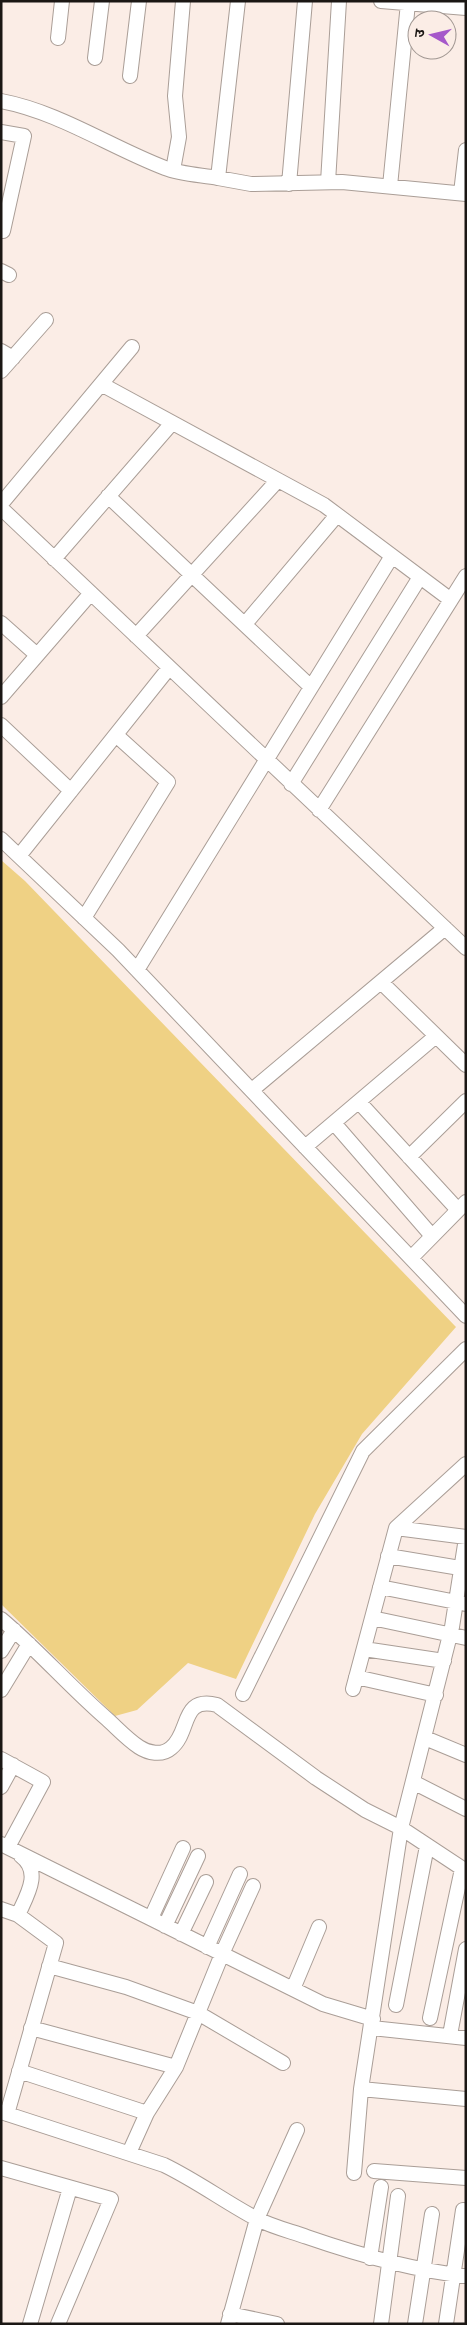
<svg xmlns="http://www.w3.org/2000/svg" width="467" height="2325" viewBox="0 0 467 2325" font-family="Mulish,'Noto Sans Devanagari',sans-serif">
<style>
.green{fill:#efd184}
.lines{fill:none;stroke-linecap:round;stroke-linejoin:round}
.minor-casing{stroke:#aa9e97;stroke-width:16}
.minor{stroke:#fff;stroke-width:14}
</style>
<rect width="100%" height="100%" fill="#fbede6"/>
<path class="green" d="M1,860L25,881L456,1327L362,1434L315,1514L236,1679L188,1663L137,1710L115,1716L1,1604Z"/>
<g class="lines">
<defs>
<path id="minor" d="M238,1L218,178L251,184L342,182L466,194
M381,1L466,8
M58,38L62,1
M95,58L102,1
M130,76L139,1
M1,101C59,112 110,147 165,168C180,174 201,175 218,178
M1,132L24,136L3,231
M173,170L179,137L175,96L183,1
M328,182L339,1
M289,184L305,1
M390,186L408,3
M461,193L466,150
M1,271L9,275
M1,351L13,358
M1,371L46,320
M101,384L324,505L451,600
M108,496L311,687
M1,504L132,347
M1,508L466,948
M54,559L172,423
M1,623L37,655
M245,624L337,515
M136,636L278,480
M1,697L91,593
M1,725L71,791
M291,784L420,577
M319,810L466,576
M1,839L118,950L466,1316
M19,856L169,668
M84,918L168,782L116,735
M137,970L392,556
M381,982L466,1065
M252,1090L445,928
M359,1102L458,1210
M334,1123L432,1236
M305,1147L436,1036
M409,1157L466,1101
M411,1258L466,1202
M396,1528L466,1537
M466,1538L452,1627L401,1828L361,2089L466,2099
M388,1556L466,1569
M380,1587L466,1604
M372,1618L466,1638
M1,1619C38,1650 70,1687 107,1719C117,1728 127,1739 139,1747C148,1753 162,1756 171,1748C191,1732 180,1696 217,1705L316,1778L365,1810L401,1828L466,1871
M364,1649L444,1661
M1,1651L14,1630
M356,1677L436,1695
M353,1689L396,1528L466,1464
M1,1690L29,1644
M243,1694L363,1451L466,1349
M425,1738L466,1755
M1,1759L43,1782L8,1847
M413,1782L466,1809
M1,1787L13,1765
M1,1844L323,2004L373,2019
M1,1909L18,1915
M151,1918L183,1848
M165,1926L198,1856
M181,1934L206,1882
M207,1947L240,1874
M49,1966L126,1987L198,2013L283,2063
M293,1989L319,1927
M396,2005L427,1846
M430,2018L462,1869
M31,2028L176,2067
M372,2028L466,2038
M450,2035L466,1949
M19,2071L147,2113L129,2153
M1,2112L164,2165C197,2181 225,2202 257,2219C273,2227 290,2231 307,2237C359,2255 411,2270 466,2276
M147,2113L176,2067L222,1954L253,1886
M7,2114L56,1943L18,1915C27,1895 42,1872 21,1856
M1,2168L111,2199L58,2324
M374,2171L466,2178
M354,2173L361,2089
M370,2258L381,2187
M230,2314L277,2324
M30,2324L70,2188
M228,2324L257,2219L297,2130
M381,2324L398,2196
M415,2324L432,2214
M446,2324L463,2210"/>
</defs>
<use href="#minor" class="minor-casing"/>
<use href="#minor" class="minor"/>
</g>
<rect width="467" height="2325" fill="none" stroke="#1b1714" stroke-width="5"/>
<g transform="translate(432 35) rotate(278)"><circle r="24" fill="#fbede6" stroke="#a19792"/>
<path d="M0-4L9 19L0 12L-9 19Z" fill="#a658ca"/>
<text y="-8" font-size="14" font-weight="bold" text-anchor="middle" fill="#1b1714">उ</text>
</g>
</svg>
